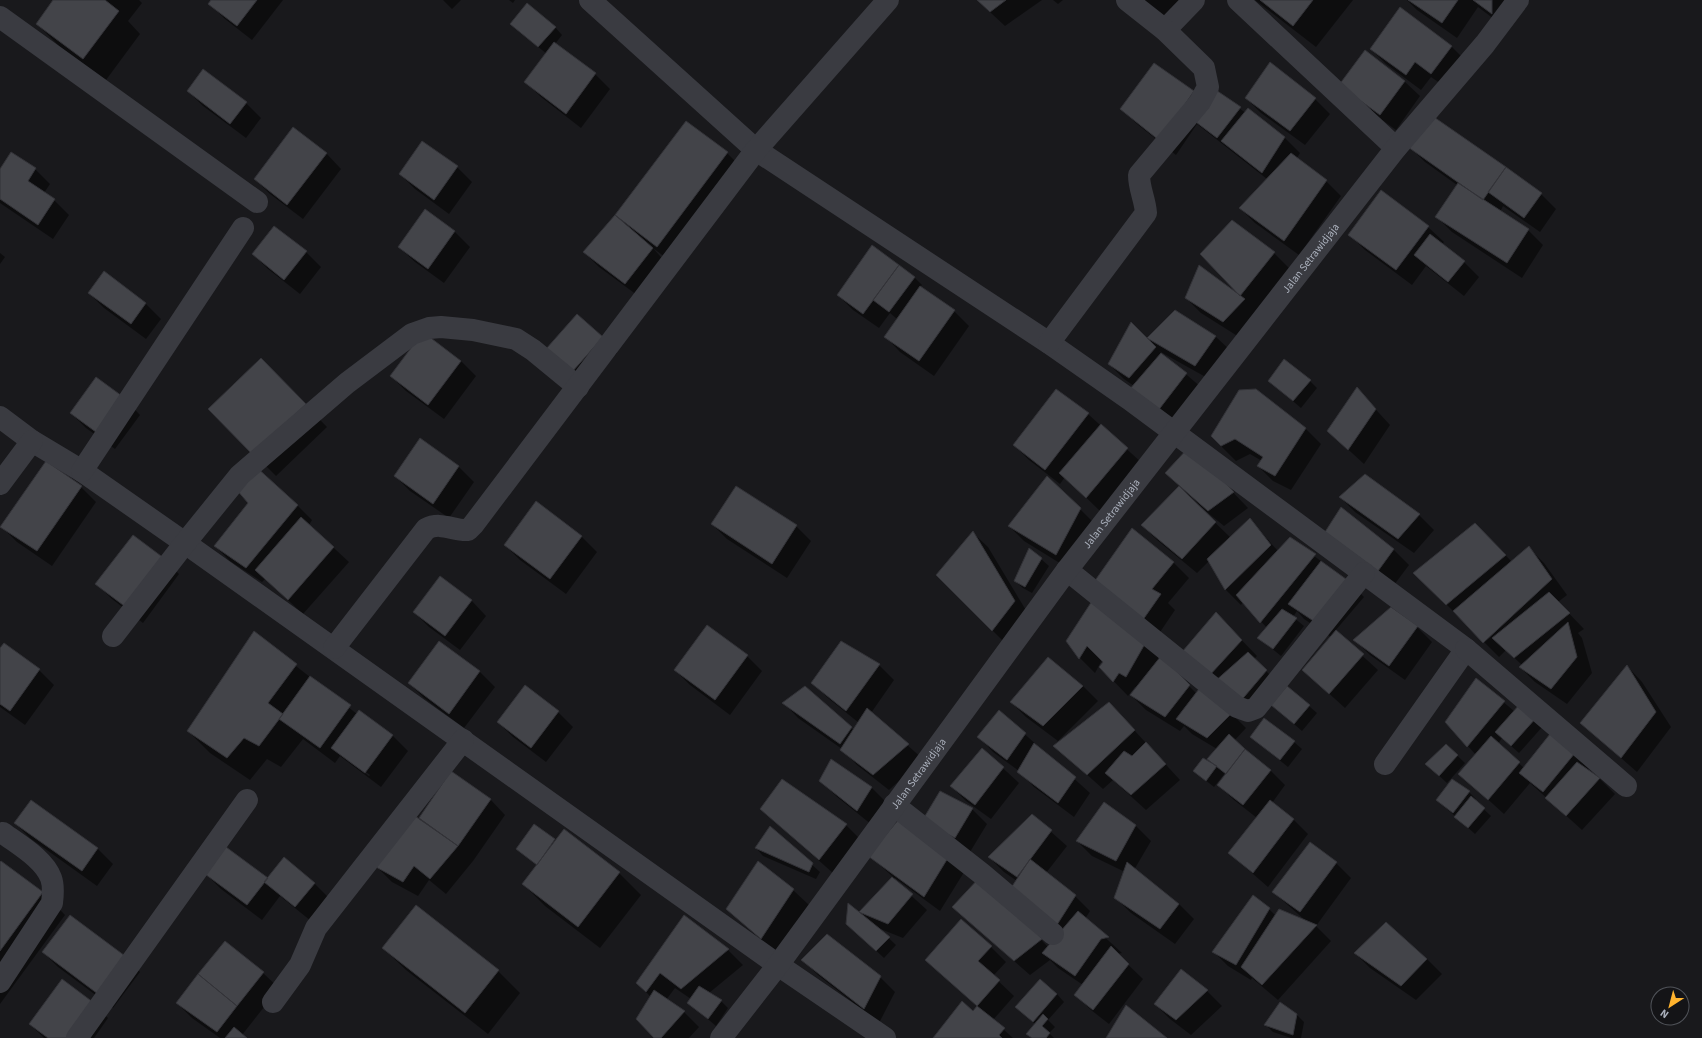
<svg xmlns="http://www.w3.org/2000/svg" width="1702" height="1038" viewBox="0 0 1702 1038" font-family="'Source Sans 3',sans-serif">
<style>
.shadow{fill:#0007;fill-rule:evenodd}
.building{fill:#434449;stroke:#333338}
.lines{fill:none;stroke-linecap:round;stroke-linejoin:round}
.minor{stroke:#3a3b41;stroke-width:22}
.labels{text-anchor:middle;stroke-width:3.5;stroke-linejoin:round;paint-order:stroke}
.street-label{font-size:11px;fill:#abb1bd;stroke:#141417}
</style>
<rect width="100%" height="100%" fill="#19191c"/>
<path class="shadow" d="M55,0H139L142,3L128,21L140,34L106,80L59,46L37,24Z
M213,0H283L252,40L225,19L210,4Z
M443,0H461L452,9Z
M509,0H515L513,3Z
M977,0H1042L1005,26Z
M1053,0H1063L1058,4Z
M1122,0H1184L1161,30Z
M1255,0H1353L1316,47Z
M1407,0H1515L1506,28L1478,7L1457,38L1417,10Z
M555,27L562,35L555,44L595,74L610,89L581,128L541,97L526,82L547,54L518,31Z
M1451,46L1466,61L1447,88L1431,77L1421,90L1386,64L1371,49Z
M1404,81L1420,96L1396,130L1355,100Z
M1207,86L1246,113L1248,110L1285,138L1300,153L1297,158L1326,181L1341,196L1299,255L1255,223L1240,208L1267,179L1197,124L1176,155L1137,124L1122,109L1194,91Z
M188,91L246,103L261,118L246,138L203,106Z
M1246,98L1315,99L1330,114L1305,145L1261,113Z
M1410,147L1541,194L1556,209L1540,232L1503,206L1500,212L1528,230L1543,245L1522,278L1452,232L1437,217L1457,185L1425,162Z
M326,153L341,169L303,219L270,194L255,179Z
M727,153L749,175L679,268L653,248L667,264L641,298L599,267L584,252L616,215Z
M11,154L35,169L50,184L44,193L54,200L69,215L53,239L0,203V171Z
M457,167L472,182L449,214L415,189L400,174Z
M426,211L455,232L470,247L444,283L415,262L399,247Z
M274,227L306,252L321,267L300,294L268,269L253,254Z
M1428,227L1444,242L1442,244L1464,262L1479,277L1464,296L1426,266L1412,285L1365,250L1350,235Z
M0,253L5,257L0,264Z
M1274,253L1289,268L1239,337L1201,313L1186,298L1242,296L1201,254Z
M104,272L146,304L161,319L146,339L104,308L89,293Z
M914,277L922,285L920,287L954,311L969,326L934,376L900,352L885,336L897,319L890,313L879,328L853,310L838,295Z
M1176,311L1215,336L1231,351L1211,380L1159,351L1202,388L1172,427L1134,386L1124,379L1109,364L1147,339Z
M602,338L617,353L587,387L562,364Z
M461,361L476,376L444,419L406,391L391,376Z
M1269,381H1310L1317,388L1301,408Z
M283,382L327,427L276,476L254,454Z
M1357,389L1390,425L1364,464L1328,431Z
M1255,390L1306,429L1321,444L1291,490L1273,481L1258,466L1262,461L1250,454L1236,461L1221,446Z
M125,399L140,415L115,449L86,428L71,413Z
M1088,414L1142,463L1101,512L1065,477L1060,484L1029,460L1014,445Z
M420,440L459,467L474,482L449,518L410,491L395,476Z
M1205,463L1248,508L1224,526L1202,508L1201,509L1231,538L1250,520L1278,551L1290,538L1349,582L1364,597L1335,631L1378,670L1345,708L1303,670L1331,637L1304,619L1297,611L1293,617L1304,626L1281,656L1259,638L1267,628L1243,602L1241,605L1226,590L1209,561L1197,573L1157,540L1142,525L1180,487L1166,473Z
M1365,475L1419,515L1434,530L1414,553L1355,512L1340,497Z
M81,487L96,502L52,566L17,542L2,527Z
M536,503L582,537L597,552L566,594L520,560L505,545Z
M297,505L312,520L309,525L349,562L303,614L265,579L262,582L230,561L215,546Z
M1080,509L1095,524L1071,570L1024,541L1009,526Z
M712,524L796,526L811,541L787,578L727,539Z
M1475,524L1512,562L1529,548L1544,563L1567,595L1558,602L1584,629L1578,633L1582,638L1592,673L1567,704L1535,682L1520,667L1522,665L1506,650L1499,657L1415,573Z
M1132,530L1174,563L1189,578L1168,603L1175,610L1156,638L1096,582Z
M973,533L988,547L1030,617L1008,646L937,575Z
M1342,547L1393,549L1409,565L1394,585Z
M164,559L179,574L143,623L112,599L97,584Z
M1041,559L1049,566L1032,593L1023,588L1015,581Z
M471,600L486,616L460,650L429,627L414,612Z
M1094,600L1161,658L1197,694L1231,713L1246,728L1234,741L1270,770L1285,785L1272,803L1293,819L1308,834L1268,887L1229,853L1257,818L1234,800L1218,785L1227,775L1225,773L1214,787L1194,771L1215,766L1217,749L1192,734L1184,726L1180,731L1146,710L1131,695L1137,688L1135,687L1128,696L1100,667L1104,662L1102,660L1095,673L1080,658L1067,641Z
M707,626L747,656L762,671L730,715L690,685L675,670Z
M1417,627L1432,642L1405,680L1370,655L1355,640Z
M1231,629L1257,656L1254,659L1281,686L1254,717L1198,667Z
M254,633L357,714L359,711L393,736L408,751L381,787L340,756L335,763L303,739L281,767L267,759L250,780L210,753L188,731ZM348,759L370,775L369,776L348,761Z
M439,642L480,672L495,687L464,728L424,698L409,683Z
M0,650L39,670L54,685L25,725L0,707Z
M1048,658L1083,686L1098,701L1058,741L1026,717L1011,702Z
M879,665L894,680L871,713L923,759L889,790L857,765L842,749L798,718L784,703L851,728L854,730L859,723L828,698L813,683Z
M1628,667L1642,682L1671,727L1637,772L1581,723Z
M1477,680L1514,711L1543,726L1519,753L1502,738L1498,744L1524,768L1574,754L1589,769L1588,771L1600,779L1615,794L1582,830L1530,783L1504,814L1460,774L1476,755L1446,722Z
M1287,687L1317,713L1302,731L1272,705Z
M999,711L1090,793L1074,817L1034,787L1019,771L993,752L978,736Z
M558,712L573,727L546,762L513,737L498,722Z
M1124,719L1180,780L1146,810L1113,780L1103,789L1055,746Z
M1251,737L1294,742L1302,749L1288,767Z
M1446,745L1465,763L1447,783L1434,771Z
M982,749L1019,783L991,819L966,801L951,786Z
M452,773L490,799L505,815L473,861L446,894L429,880L418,896L392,882L377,867L419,819Z
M820,780L871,787L886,802L872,825L836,796Z
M1469,792L1476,799L1475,801L1491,816L1475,834L1437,800Z
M941,793L972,809L987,824L970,852L923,821Z
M1104,804L1136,826L1151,841L1134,870L1179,904L1194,919L1175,944L1131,913L1116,898L1125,872L1092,856L1077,841Z
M761,809L846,825L861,840L834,874Z
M1032,815L1067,846L1046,873L1075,896L1090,911L1085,919L1122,953L1117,954L1143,979L1109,1024L1091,1010L1076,995L1083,985L1058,968L1050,960L1030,975L953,907L996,893L1048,947L1057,936L1017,881L1004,872L989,857Z
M900,820L966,869L940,911L895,878L894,880L927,910L903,938L878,928L896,945L884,958L855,931L860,914L893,877L870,856Z
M15,823L98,849L113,864L97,886L30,838Z
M770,827L820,872L816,879L763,856L756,848Z
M554,840L619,873L641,895L600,948L545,906L523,884L537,865L517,849Z
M1336,863L1351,878L1316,926L1331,941L1278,1000L1252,978L1251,980L1228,966L1213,951L1269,909L1276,916L1306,921L1273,892Z
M0,864L43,892L65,915L0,1004Z
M206,874L314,883L329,898L311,921L280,896L262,920L221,889Z
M793,890L809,905L776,953L728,909Z
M684,917L728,950L743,965L709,993L721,1001L728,1008L716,1026L689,1003L691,999L675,988L666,1000L684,1012L699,1027L689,1038H656L651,997L637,983Z
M225,942L263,973L279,988L242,1035L246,1038H220L192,1018L177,1003Z
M991,947L1006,962L993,976L1014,996L993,1020L1013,1038H934L973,1013L978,1007L926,960Z
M383,948L498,971L520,993L488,1034L406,970Z
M43,952L125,957L140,972L113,1008L58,967Z
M1355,953L1427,959L1442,974L1416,1000L1370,968Z
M803,960L880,977L895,992L879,1023L818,975Z
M1207,991L1222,1006L1191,1035L1170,1019L1155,1004Z
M1057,994L1064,1002L1048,1020L1055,1027L1049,1033L1054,1038H1032L1035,1024L1016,1007Z
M93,1003L108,1018L94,1038H44L30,1024Z
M1296,1014L1304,1022L1301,1038H1291L1273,1032L1265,1024Z"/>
<path class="building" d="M53,0H105L119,11L83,59L36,24Z
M211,0H257L237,26L208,4Z
M977,0H1006L990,12Z
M1260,0H1313L1293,26Z
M1408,0H1458L1442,23Z
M1473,0H1492V14Z
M527,3L556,27L538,47L510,24Z
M1400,7L1452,46L1431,74L1415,62L1406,75L1370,49Z
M554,42L596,73L566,114L524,82Z
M1365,50L1405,81L1380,115L1339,85Z
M1270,62L1316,98L1290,131L1245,98Z
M1154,63L1194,91L1160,141L1120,109Z
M203,69L247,102L230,124L187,91Z
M1207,84L1241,107L1217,138L1184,113Z
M1248,108L1285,137L1262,173L1221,141Z
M1431,115L1506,167L1483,200L1408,147Z
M686,121L728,152L657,247L615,215Z
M293,127L327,153L287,205L254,179Z
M422,141L458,166L434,200L399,174Z
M11,152L36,168L28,181L55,199L38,225L0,199V169Z
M1291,153L1327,180L1284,241L1239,208Z
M1506,167L1542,193L1524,218L1488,192Z
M1458,183L1529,229L1507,263L1435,217Z
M1381,190L1429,226L1396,270L1348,235Z
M425,209L455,231L428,269L398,247Z
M615,215L653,248L625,284L583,252Z
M1232,220L1275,252L1240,296L1200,254Z
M274,226L307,251L284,280L252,254Z
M1430,234L1465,261L1448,282L1414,255Z
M872,245L899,265L863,314L837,295Z
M899,265L915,277L889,312L873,300Z
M1199,265L1245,299L1223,322L1185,298Z
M104,271L146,303L131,324L88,293Z
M920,286L955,310L919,361L884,337Z
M1175,310L1216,336L1195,366L1147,338Z
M577,314L603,337L572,372L546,349Z
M1131,322L1156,347L1129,378L1108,364Z
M423,332L461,361L428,405L390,376Z
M1161,353L1187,373L1157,412L1129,390Z
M261,358L306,404L253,455L208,409Z
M1284,359L1311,380L1293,401L1268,381Z
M96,377L126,399L100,435L70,413Z
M1357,387L1376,409L1348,450L1327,431Z
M1056,389L1089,413L1045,470L1013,445Z
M1256,389L1306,428L1275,476L1257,466L1263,457L1235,439L1221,446L1211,436L1239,390Z
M1101,424L1128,448L1086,498L1059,473Z
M420,438L459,466L433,504L394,476Z
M1190,446L1234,492L1208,511L1165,473Z
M46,461L82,486L37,551L0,527Z
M254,465L298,505L246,568L214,546L248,503L236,489Z
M1365,474L1420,514L1398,539L1339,497Z
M1047,476L1081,508L1056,555L1008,526Z
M736,486L797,525L772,564L711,524Z
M1179,486L1216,522L1182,559L1141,525Z
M536,501L582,536L550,579L504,545Z
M1341,507L1394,549L1378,571L1325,532Z
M301,517L334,547L288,600L255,570Z
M1250,518L1271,545L1225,590L1207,559Z
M1475,523L1506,555L1446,605L1413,573Z
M1132,528L1174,562L1152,589L1161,594L1140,624L1094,582Z
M973,531L1015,601L992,631L936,575Z
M133,535L165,559L127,608L95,584Z
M1290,537L1316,554L1260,623L1236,595Z
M1529,546L1552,579L1483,643L1453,611Z
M1029,548L1042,558L1025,587L1014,581Z
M1321,561L1350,582L1315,622L1288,604Z
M440,576L472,600L445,636L413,612Z
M1549,592L1570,613L1514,658L1492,638Z
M1094,598L1146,642L1126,677L1119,673L1113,682L1099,667L1103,662L1087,646L1079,659L1066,641Z
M1391,607L1418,626L1389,666L1353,640Z
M1282,609L1297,618L1273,649L1257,638Z
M1216,612L1242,640L1209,676L1182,652Z
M1568,622L1577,657L1551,689L1519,667Z
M707,625L748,655L715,700L674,670Z
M1336,630L1364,654L1329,694L1302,670Z
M254,631L297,664L268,703L283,714L259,746L244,738L227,758L187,731Z
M439,641L480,671L449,714L408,683Z
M841,641L880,664L846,711L811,683Z
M4,643L40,669L10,711L0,704V648Z
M1248,652L1267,670L1239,703L1213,683Z
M1161,656L1190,685L1165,717L1130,695Z
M1048,657L1083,686L1043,726L1010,702Z
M1627,665L1656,712L1621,758L1580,723Z
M310,676L351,705L320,748L279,719Z
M1476,678L1505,701L1467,747L1445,722Z
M525,685L559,711L531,748L497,722Z
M805,686L852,727L840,744L782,703Z
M1287,686L1310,705L1294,724L1271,705Z
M1199,689L1232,713L1207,738L1176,719Z
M1109,702L1135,730L1087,775L1053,746Z
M1520,704L1536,718L1511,746L1495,732Z
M867,708L909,744L873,775L840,750Z
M359,710L393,735L365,773L331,748Z
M999,710L1026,733L1007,760L977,737Z
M1264,718L1295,741L1280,760L1250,737Z
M1229,734L1245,749L1226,774L1207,759Z
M1550,734L1575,753L1543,792L1519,773Z
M1491,736L1520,762L1488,800L1458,774Z
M1146,742L1166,764L1131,795L1105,773L1124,751L1132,756Z
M1034,743L1076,777L1058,803L1017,772Z
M1446,744L1458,755L1439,776L1425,764Z
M982,748L1004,767L975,805L950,786Z
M1245,749L1271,770L1243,805L1217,785Z
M1203,758L1217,766L1206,781L1193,771Z
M831,759L872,787L857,811L819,781Z
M1577,762L1600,778L1566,816L1545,798Z
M451,771L491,799L458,846L419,818Z
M782,779L847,824L819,860L760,809Z
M1452,779L1470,791L1453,813L1436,800Z
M940,791L973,808L955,838L922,821Z
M1471,796L1485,808L1468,828L1454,817Z
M31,800L98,848L82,871L14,823Z
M1270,800L1294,819L1253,873L1228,853Z
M1104,802L1136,825L1116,861L1076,841Z
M412,814L458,846L430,879L414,866L403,882L376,867Z
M1032,814L1052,830L1017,877L988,857Z
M900,818L951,853L924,897L868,856Z
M534,824L555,839L537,865L516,849Z
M770,826L813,863L809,872L755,848Z
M564,829L620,872L578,927L522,884Z
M1310,842L1337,862L1300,912L1272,892Z
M226,847L268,878L247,905L205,874Z
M284,857L315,883L295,907L264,882Z
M1030,859L1076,895L1053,931L1007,894Z
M1,861L43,892L0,951V862Z
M758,861L794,889L761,939L726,909Z
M1127,862L1179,904L1160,929L1114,898Z
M981,876L1042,939L1014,961L952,907Z
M892,877L913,894L888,924L859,912Z
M1253,895L1270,908L1236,965L1212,952Z
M848,903L890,937L876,951L846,924Z
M416,905L499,970L465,1013L382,948Z
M1279,909L1317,925L1262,985L1241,967Z
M1078,911L1109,937L1101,939L1075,976L1042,953Z
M70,915L125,956L98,994L42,952Z
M684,915L729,949L681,989L660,973L646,992L636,983Z
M961,919L992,946L978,961L1000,980L977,1006L925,960Z
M1386,922L1427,959L1401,986L1354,953Z
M827,934L881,976L864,1009L801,960Z
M225,941L264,972L237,1006L198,974Z
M1111,946L1129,964L1093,1010L1074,995Z
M1181,969L1208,990L1176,1020L1154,1004Z
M198,974L237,1006L217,1032L176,1003Z
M62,979L94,1003L68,1038H48L29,1024Z
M1040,979L1057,994L1033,1022L1015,1007Z
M699,986L722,1000L708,1019L687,1003Z
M654,990L685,1011L661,1038H654L636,1019Z
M962,1001L973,1011L977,1006L1005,1028L999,1035L1002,1038H933Z
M1280,1002L1297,1014L1293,1035L1264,1025Z
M1126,1005L1167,1038H1106Z
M1043,1014L1048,1019L1042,1026L1050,1033L1046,1038H1032L1026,1034Z
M234,1027L247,1038H225Z"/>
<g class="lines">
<g class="minor">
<path d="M590,0L756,150L1049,343L1129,399L1466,649L1385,764"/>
<path d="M1238,0L1396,148"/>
<path d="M0,17L257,202"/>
<path d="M1165,30L1194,0"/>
<path d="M1049,343L1146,213C1145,199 1139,189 1139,175L1200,102L1208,87L1204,68L1165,30L1127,0"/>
<path d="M0,417L32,441L82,471L185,543L778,965L885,1038"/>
<path d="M82,471L243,228"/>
<path d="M0,484L32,441"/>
<path d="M1067,570L1237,707L1248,711L1256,708L1364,573"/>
<path d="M113,636L185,543L240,475L347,383L412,334L429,328L441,327L473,330L516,339L533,350L578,387"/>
<path d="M334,648L426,529C441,521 453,531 468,530L473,525L756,150L888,0"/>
<path d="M1466,649L1626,786"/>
<path d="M894,805L982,874L1053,934"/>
<path d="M0,982L52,903C53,895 54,886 51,878C44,859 19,845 3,833"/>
<path d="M273,1002L300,965L316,928L463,740"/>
<path d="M77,1038L247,800"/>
<path id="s1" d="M721,1038L778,965L1067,570L1396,148L1485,44L1518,0"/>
</g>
</g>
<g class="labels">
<g class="street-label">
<text dy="4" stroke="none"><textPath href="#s1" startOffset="978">Jalan Setrawidjaja</textPath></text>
<text dy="4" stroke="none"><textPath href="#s1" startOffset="654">Jalan Setrawidjaja</textPath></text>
<text dy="4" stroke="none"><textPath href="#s1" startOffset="330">Jalan Setrawidjaja</textPath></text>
</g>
</g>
<g transform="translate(1670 1006) rotate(216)"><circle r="19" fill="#141417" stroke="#505359"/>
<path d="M0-3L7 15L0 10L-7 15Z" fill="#ffb32e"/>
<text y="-6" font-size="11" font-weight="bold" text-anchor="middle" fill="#abb1bd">N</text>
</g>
</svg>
